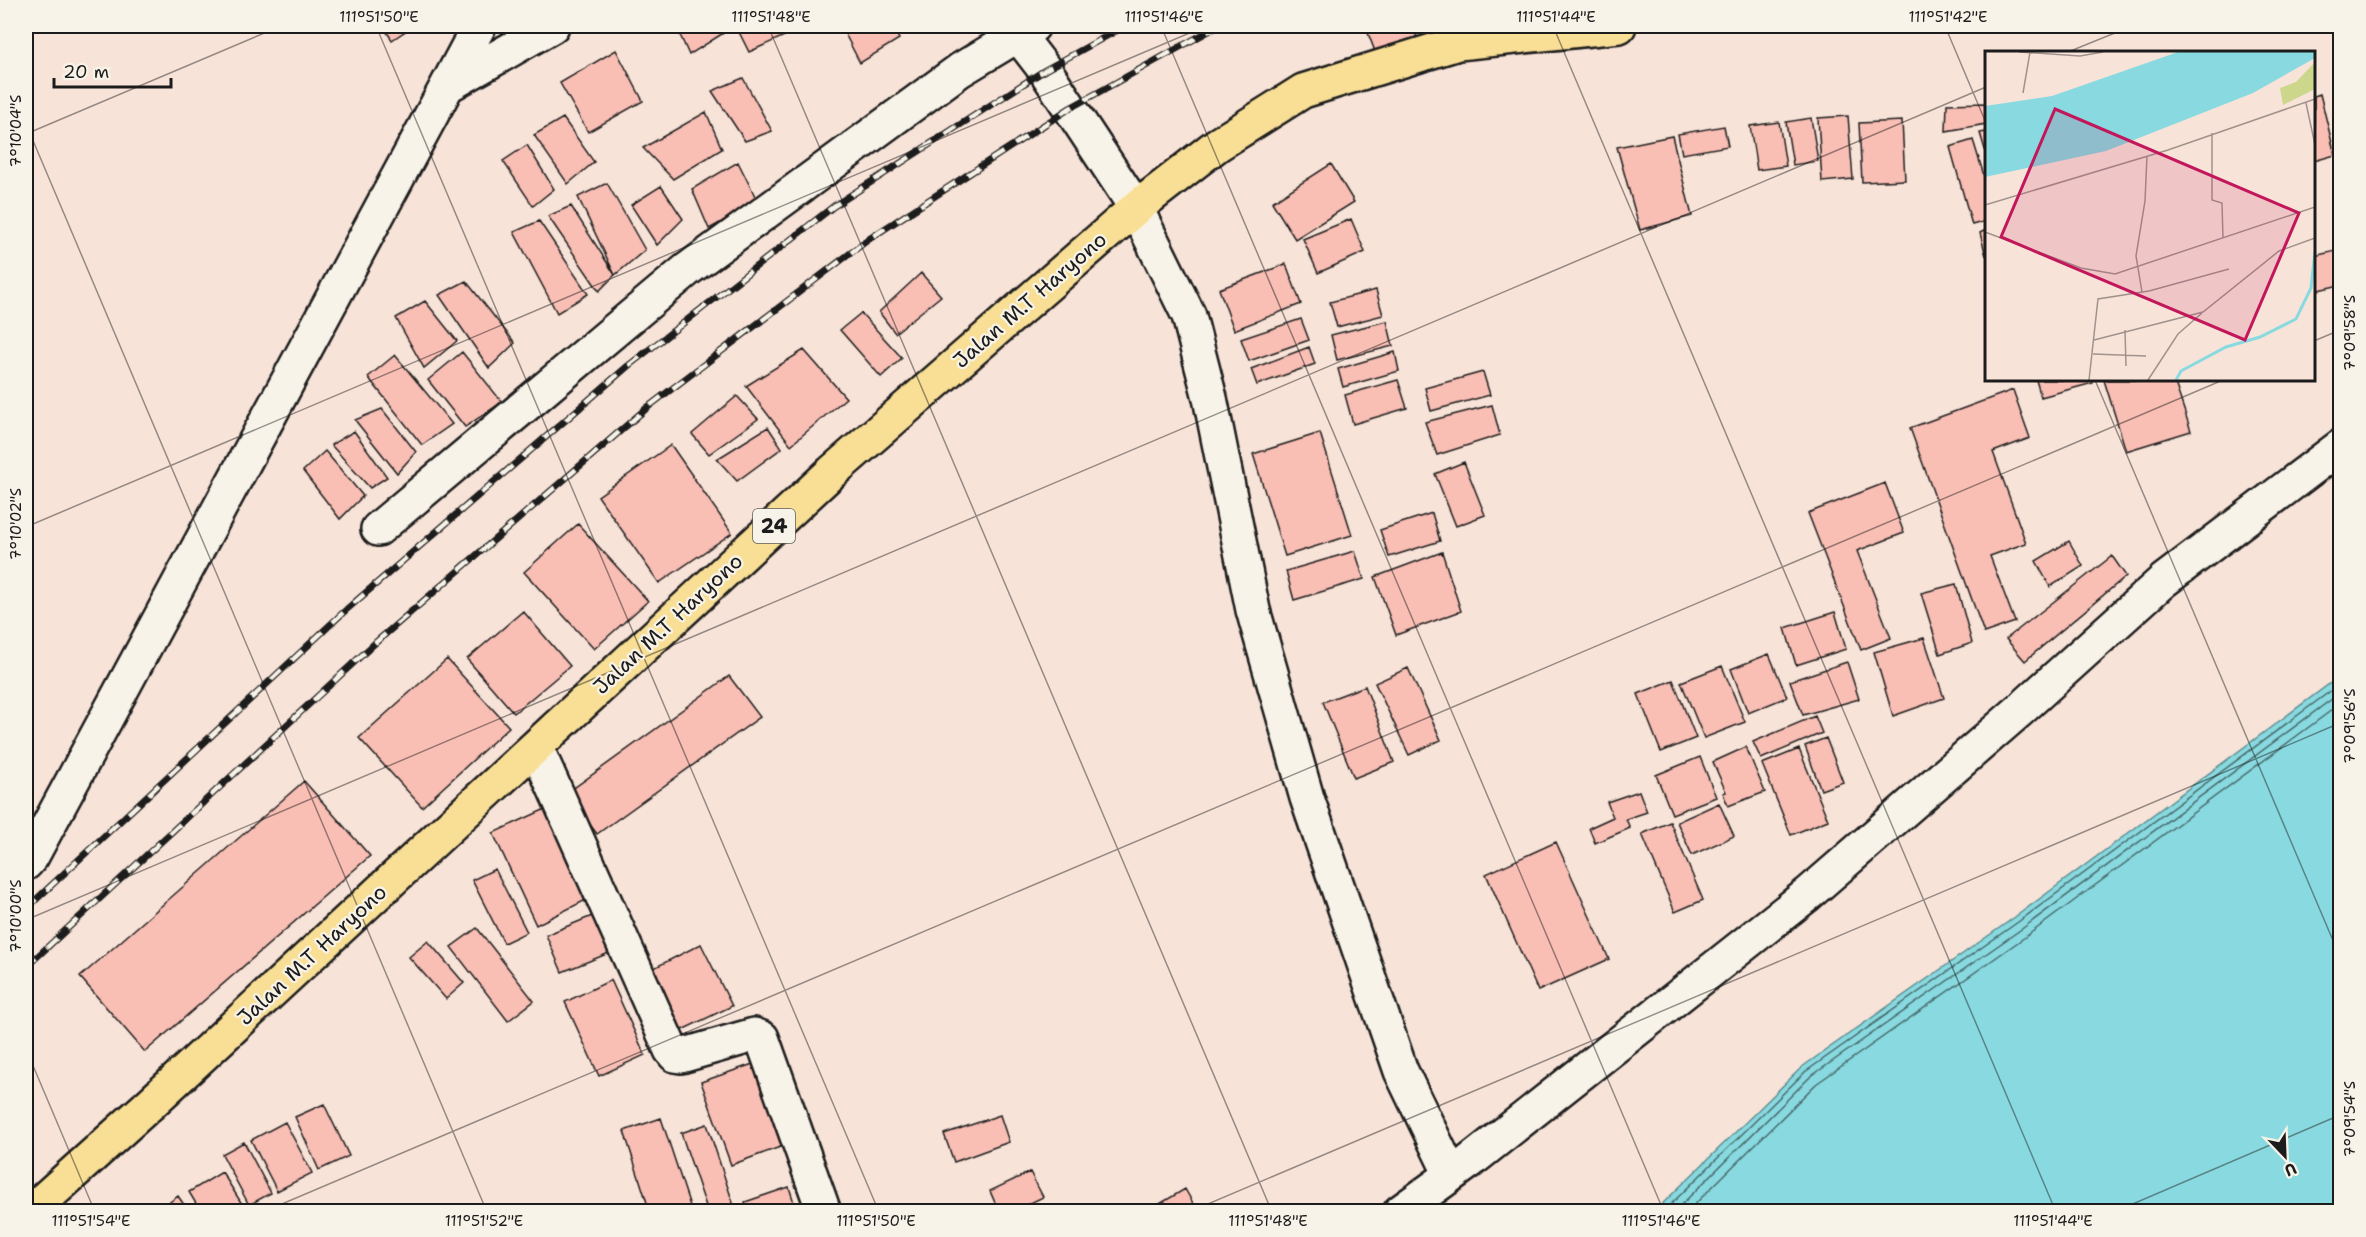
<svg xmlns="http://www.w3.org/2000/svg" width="2366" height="1237" viewBox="0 0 2366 1237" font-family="'Shantell Sans',sans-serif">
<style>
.water{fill:#88dae0;stroke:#5d8e92;stroke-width:1.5}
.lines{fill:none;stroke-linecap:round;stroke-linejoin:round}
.shore{stroke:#47686a;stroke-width:1.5}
.building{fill:#f9beb4;stroke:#1c1c1c;stroke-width:1.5}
.minor-casing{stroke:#1c1c1c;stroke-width:38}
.highway-casing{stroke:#1c1c1c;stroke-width:38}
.minor{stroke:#f7f3e8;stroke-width:33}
.highway{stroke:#f9df96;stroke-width:33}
.rail-casing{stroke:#1c1c1c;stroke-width:7}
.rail{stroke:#f7f3e8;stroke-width:4.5;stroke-dasharray:14;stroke-linecap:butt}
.ticks{fill:none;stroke:#1c1c1c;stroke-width:1.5;stroke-opacity:0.45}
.labels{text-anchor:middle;stroke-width:4.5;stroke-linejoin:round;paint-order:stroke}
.shield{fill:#f7f3e8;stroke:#5e5c59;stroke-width:1.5}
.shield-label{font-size:20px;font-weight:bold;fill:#1c1c1c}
.street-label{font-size:21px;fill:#1c1c1c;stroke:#f7f3e8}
.inset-river{fill:none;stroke:#88dae0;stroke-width:3}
.inset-road{fill:none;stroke:#a0938d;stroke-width:1.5}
.view{fill:#c2185b;fill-opacity:0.15;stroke:#c2185b;stroke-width:3}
.inset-edge{fill:none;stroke:#1c1c1c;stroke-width:3}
.neatline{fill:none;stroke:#1c1c1c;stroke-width:2}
.ticks-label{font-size:15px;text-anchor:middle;fill:#1c1c1c}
</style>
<rect width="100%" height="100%" fill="#f8e3d8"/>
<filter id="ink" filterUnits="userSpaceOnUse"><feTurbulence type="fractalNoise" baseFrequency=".0167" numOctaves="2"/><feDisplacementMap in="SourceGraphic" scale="12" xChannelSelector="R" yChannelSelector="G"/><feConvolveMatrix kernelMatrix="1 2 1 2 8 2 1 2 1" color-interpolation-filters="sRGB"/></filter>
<g filter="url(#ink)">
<path class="water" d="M2340,676V1211H1655L1802,1067L2015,917Z"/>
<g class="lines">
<path class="shore" d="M1663,1212L1805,1072L2018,922L2340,684
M1674,1212L1810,1077L2023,928L2340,693
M1687,1212L1816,1084L2028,935L2340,704"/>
</g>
<path class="building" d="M383,26H413L392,40Z
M676,26H720L725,32L689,55Z
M736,26H798L800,29L749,52Z
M841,26H892L899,39L860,63Z
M1373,26H1412L1417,37L1376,54L1366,28Z
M616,50L643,101L588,132L560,83Z
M743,78L772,131L745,141L712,91Z
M2320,94L2335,155L2314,161V96Z
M1986,103V124L1946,131L1947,104Z
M706,112L722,149L673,179L643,148Z
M1848,116L1853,179L1822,182L1818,118Z
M563,118L594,162L568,184L534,135Z
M1811,118L1818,161L1793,165L1786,122Z
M1902,121L1905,180L1862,182L1859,123Z
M1779,122L1786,166L1757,170L1750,126Z
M1724,126L1728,146L1682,154L1678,134Z
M1986,132V153L1980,133Z
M1672,136L1692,216L1640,230L1617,147Z
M1973,140L1986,182V221L1972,225L1950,147Z
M527,145L554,189L533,206L503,161Z
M738,162L758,202L709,229L692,189Z
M1331,164L1354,202L1295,239L1272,202Z
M607,183L645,250L615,275L578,197Z
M661,186L683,219L657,245L631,205Z
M571,206L615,275L599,291L548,216Z
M1351,219L1365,252L1318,273L1303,239Z
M539,221L588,294L557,313L514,232Z
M1986,230V256L1980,233Z
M2340,250V285L2314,291V256Z
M1286,264L1301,304L1234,330L1219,289Z
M921,273L941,296L895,333L879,312Z
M466,281L515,343L489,368L439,295Z
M1376,290L1383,315L1337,327L1330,302Z
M425,301L457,341L424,368L396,318Z
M861,313L902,358L881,377L840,330Z
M1301,319L1309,340L1249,361L1241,339Z
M1387,321L1393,346L1337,360L1331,335Z
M1309,347L1315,364L1257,385L1251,369Z
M804,350L846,398L791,445L746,386Z
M462,352L502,402L465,427L428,380Z
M1395,352L1399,371L1343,387L1338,369Z
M395,355L452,424L422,445L368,377Z
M1483,372L1490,395L1431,411L1425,388Z
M1398,380L1407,408L1353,424L1345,395Z
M2036,380H2092L2093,383L2041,397Z
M2104,380H2174L2191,431L2126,451Z
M2013,390L2030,438L1993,452L2026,543L1990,556L2015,622L1984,633L1910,428Z
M737,396L758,419L709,454L692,434Z
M1492,405L1500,435L1437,455L1425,422Z
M382,409L416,452L397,473L355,420Z
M768,427L782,448L737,481L717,459Z
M354,431L387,477L370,488L331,445Z
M1320,433L1352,535L1285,556L1253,454Z
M671,445L732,533L659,583L598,496Z
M325,451L363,496L340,519L303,471Z
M1464,462L1485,515L1456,526L1435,474Z
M1885,483L1904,533L1857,551L1891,638L1861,650L1808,513Z
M1432,513L1440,541L1389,557L1380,530Z
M578,524L648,601L594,649L524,572Z
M2069,541L2083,566L2050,587L2036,561Z
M1355,551L1364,579L1294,600L1286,571Z
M1442,552L1461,611L1396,635L1375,577Z
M2112,556L2126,576L2025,661L2006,639Z
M1956,584L1972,643L1940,654L1921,593Z
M523,611L570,666L514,713L467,659Z
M1835,612L1846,649L1796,665L1785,628Z
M1924,638L1944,698L1893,716L1874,652Z
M1769,654L1787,697L1748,713L1731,669Z
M447,659L509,727L422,807L359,738Z
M1847,662L1859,699L1803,715L1790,681Z
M1722,666L1745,722L1704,738L1681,682Z
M1408,668L1441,740L1409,755L1375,683Z
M729,676L760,717L597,834L567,793Z
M1673,680L1696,738L1661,752L1638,694Z
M1365,686L1394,762L1354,778L1323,702Z
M1815,716L1822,733L1761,759L1753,742Z
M1826,738L1843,782L1821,790L1805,746Z
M1746,747L1765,792L1728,806L1723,793L1726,792L1713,762Z
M1799,749L1828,820L1791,835L1762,764Z
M1700,757L1716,797L1672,814L1656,775Z
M304,781L370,856L145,1052L80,977Z
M1639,791L1647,812L1626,819L1630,828L1595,843L1589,828L1613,817L1607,802Z
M1719,803L1734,836L1692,855L1677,822Z
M552,806L594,896L536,925L493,833Z
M1670,822L1703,900L1675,912L1642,834Z
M1556,842L1609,959L1538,991L1486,874Z
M495,869L527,932L504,943L472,880Z
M614,907L629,945L562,972L546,935Z
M477,928L534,1001L508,1021L451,947Z
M428,941L464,983L446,999L409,957Z
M701,944L732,1006L680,1031L650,970Z
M611,980L645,1055L599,1076L565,1002Z
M753,1064L783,1146L731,1165L701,1082Z
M324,1104L349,1156L319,1170L295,1117Z
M1000,1115L1009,1142L954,1162L944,1134Z
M661,1118L692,1212H650L624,1131Z
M285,1122L312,1173L277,1191L251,1140Z
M707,1124L736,1212H708L681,1133Z
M244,1142L271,1193L249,1205L222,1154Z
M222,1172L247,1212H201L189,1192Z
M1030,1172L1043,1197L1012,1212H999L990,1191Z
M789,1187L797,1212H748L745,1202Z
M1185,1189L1198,1212H1146Z
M178,1196L189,1212H156Z"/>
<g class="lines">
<defs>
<path id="minor" d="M1018,35L1045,70L1136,208L1189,316L1210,398L1253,610L1307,798L1401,1071L1451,1175
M447,86L479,26
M378,529L688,269L960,70L1033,26
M536,747L671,1050L675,1055L681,1056L754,1035L762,1038L824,1212
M26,863L32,856L447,86L552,26
M1400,1212L1469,1162L1808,894L2020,710L2163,581L2340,447"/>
<path id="highway" d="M30,1212L149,1105L832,472L1136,208L1217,145L1303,91L1458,43L1619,26"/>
</defs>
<use href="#minor" class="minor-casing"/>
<use href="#highway" class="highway-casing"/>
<use href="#minor" class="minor"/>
<use href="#highway" class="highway"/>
<defs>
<path id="rail" d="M26,909L347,609L628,366L834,206L1045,70L1125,26
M26,967L375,643L648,407L869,239L1070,108L1218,26"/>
</defs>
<use href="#rail" class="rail-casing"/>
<use href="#rail" class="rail"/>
</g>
</g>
<path class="ticks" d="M376,26L879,1212M768,26L1272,1212M1161,26L1664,1212M1553,26L2056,1212M1945,26L1986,123M2338,26L2340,32M2068,52L2132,26M26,124L487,1212M26,134L281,26M2314,341L2340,330M2095,380L2340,957M26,527L1206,26M26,920L1986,87M26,1049L95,1212M263,1212L2223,380M1189,1212L2340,723M2114,1212L2340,1115"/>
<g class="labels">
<rect class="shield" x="753" y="509" width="42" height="34" rx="4.5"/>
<g class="shield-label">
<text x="774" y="533">24</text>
</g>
<g class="street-label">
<text transform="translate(1030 300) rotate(-41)" y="7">Jalan M.T Haryono</text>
<text transform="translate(668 624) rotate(-43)" y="7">Jalan M.T Haryono</text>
<text transform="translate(312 955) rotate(-43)" y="7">Jalan M.T Haryono</text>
</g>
</g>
<g transform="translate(1985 51)">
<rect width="330" height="330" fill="#f8e3d8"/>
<path d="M330,11V38L298,54L295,37L311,31Z" fill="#ccd78b"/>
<path d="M193,1H330V7L268,42L121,100L0,126V55L67,45Z" fill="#88dae0"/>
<path class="inset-river" d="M191,329L196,320L241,296L275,286L311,268L326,237L330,200"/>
<path class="inset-road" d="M34,1L95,5L118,1M38,42L45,1M321,52L330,94M227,82V149L237,152L238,187M0,154L183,99L330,48M0,181L96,217L130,223L330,156M157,241L151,205L160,150L162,105M140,279L141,315M109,289L218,261L294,200L330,187M108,303L161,305M104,329L113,248L164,240L244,218M163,329L193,283L217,262"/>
<path class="view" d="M70,58L314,162L260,289L16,186Z"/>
<rect width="330" height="330" class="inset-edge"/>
</g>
<rect width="2366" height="1237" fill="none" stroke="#f7f3e8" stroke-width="66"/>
<g transform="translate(2285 1156) rotate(157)" stroke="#f7f3e8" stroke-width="4.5" paint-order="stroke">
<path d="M0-4.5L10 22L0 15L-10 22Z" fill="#1c1c1c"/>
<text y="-9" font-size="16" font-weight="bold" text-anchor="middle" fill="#1c1c1c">U</text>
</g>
<path d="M54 78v9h117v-9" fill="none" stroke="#1c1c1c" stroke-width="3"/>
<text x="63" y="78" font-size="18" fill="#1c1c1c" stroke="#f7f3e8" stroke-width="4.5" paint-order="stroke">20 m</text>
<rect x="33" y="33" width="2300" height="1171" class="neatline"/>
<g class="ticks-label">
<text x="379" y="22">111°51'50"E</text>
<text x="771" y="22">111°51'48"E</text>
<text x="1164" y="22">111°51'46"E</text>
<text x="1556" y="22">111°51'44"E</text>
<text x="1948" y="22">111°51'42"E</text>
<text transform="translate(16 131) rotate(-90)" y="5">7°10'04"S</text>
<text transform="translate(2350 333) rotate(-90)" y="5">7°09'58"S</text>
<text transform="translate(16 524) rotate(-90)" y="5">7°10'02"S</text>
<text transform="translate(2350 726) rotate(-90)" y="5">7°09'56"S</text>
<text transform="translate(16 916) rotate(-90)" y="5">7°10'00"S</text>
<text transform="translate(2350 1119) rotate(-90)" y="5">7°09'54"S</text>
<text x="91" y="1226">111°51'54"E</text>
<text x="484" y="1226">111°51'52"E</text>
<text x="876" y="1226">111°51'50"E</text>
<text x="1268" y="1226">111°51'48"E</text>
<text x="1661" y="1226">111°51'46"E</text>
<text x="2053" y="1226">111°51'44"E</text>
</g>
</svg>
